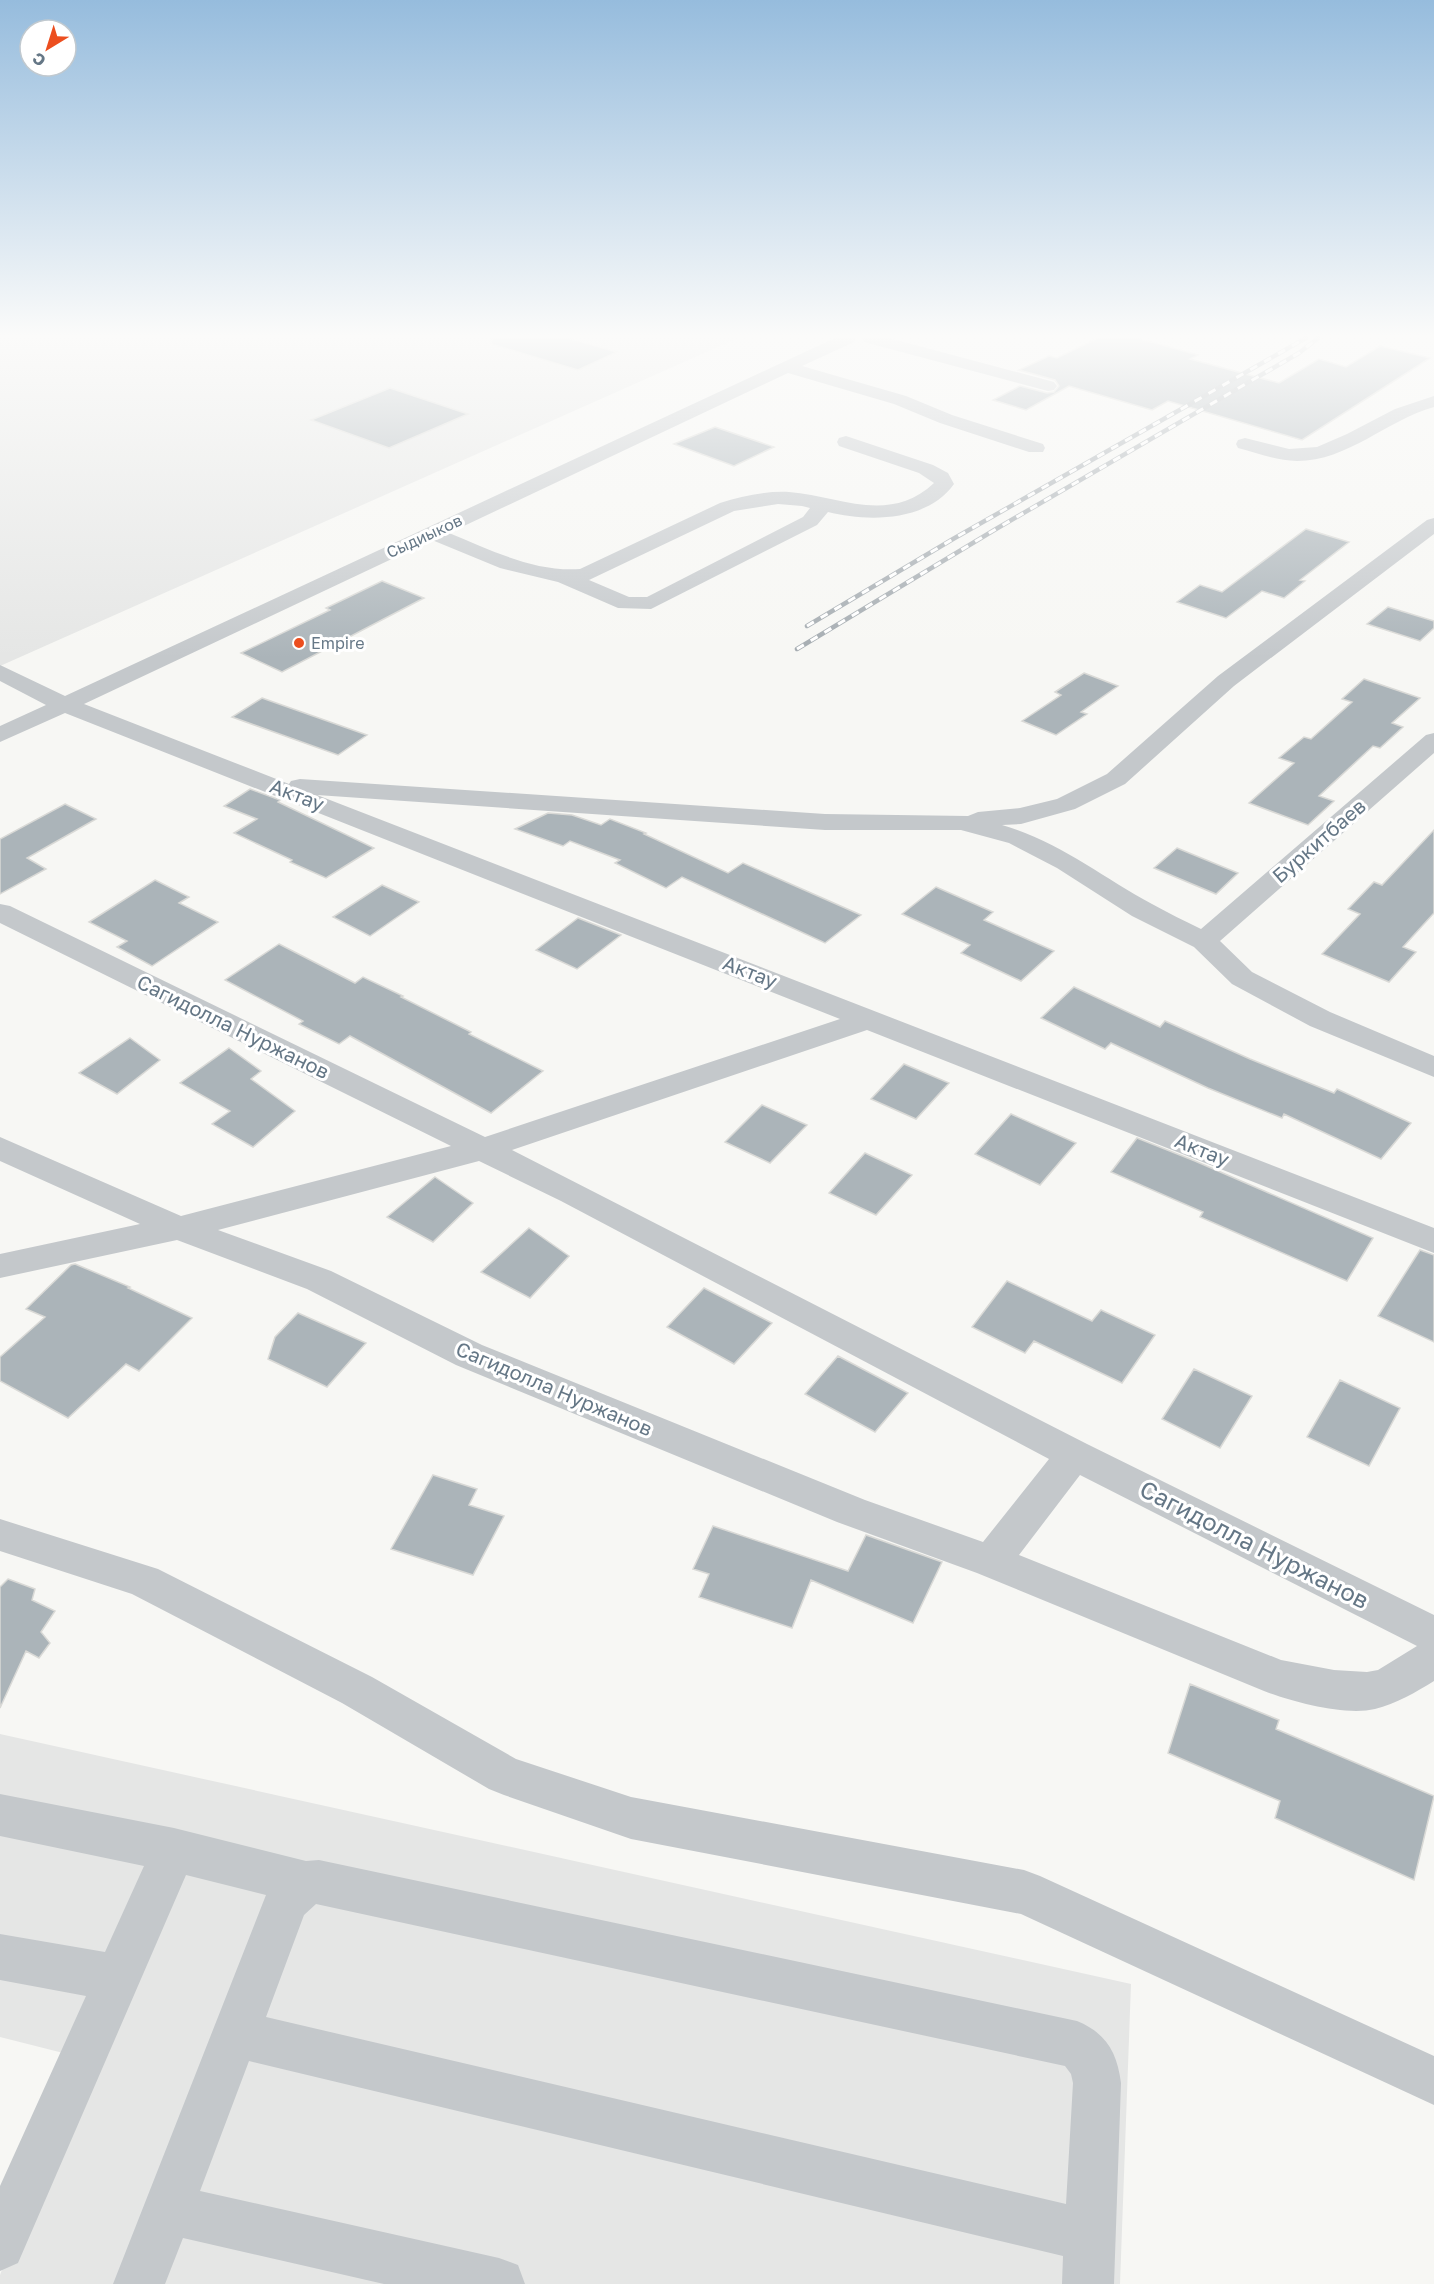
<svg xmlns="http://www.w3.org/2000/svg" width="1434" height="2284" viewBox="0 0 1434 2284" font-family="'Golos Text',sans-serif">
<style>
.built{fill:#e5e6e5}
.building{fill:#abb4b9;stroke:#d9d9d6;stroke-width:1.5}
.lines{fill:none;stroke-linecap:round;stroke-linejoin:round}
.minor{fill:#c4c8cb;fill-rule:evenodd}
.rail-casing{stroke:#a4abb0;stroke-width:4.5}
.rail{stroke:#fff;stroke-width:3;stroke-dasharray:8;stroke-linecap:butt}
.poi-dot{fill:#ec4e1f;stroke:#fff;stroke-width:2}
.labels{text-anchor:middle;stroke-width:6;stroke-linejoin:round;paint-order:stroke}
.far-street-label{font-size:16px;fill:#657786;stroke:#fff}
.far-poi-label{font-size:16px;fill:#657786;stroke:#fff;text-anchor:start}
.street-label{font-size:20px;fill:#657786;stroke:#fff}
.near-street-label{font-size:24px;fill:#657786;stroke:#fff}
</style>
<rect width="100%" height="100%" fill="#f7f7f4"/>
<path class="built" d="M0,338H738L0,666Z
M0,1734L1131,1984L1120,2284H0V2275L83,2058L0,2037Z"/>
<path class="building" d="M492,338H568L617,352L578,370L491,344Z
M1098,338H1137L1198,355L1190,359L1279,383L1319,359L1346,367L1380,346L1430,358L1302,440L1168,401L1152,410L1069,386L1026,410L993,400L1020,386L1047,393L1054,392L1059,386L1055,380L1019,370L1049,356L1057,358Z
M390,388L468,414L389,448L311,420Z
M715,427L774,447L734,466L674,444Z
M1306,529L1349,542L1300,580L1305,581L1284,598L1262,591L1226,618L1177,602L1200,585L1222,592Z
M382,581L424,598L282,672L241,653L330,610L326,608Z
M1388,607L1434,621V628L1420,641L1367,624Z
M1084,673L1118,686L1081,712L1087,714L1056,735L1022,721L1061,695L1055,692Z
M1364,679L1420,698L1392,723L1403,727L1380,748L1373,746L1319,796L1334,801L1308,825L1249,803L1294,763L1279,758L1304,737L1311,739L1352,702L1342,699Z
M262,698L367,735L338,755L232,717Z
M250,789L280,800L278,802L374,848L326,878L290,862L292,860L234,833L257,819L224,806Z
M65,804L96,819L27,858L46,869L0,894V839Z
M548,813L572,815L601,825L610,819L646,833L644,834L728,873L743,863L861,915L825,943L682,877L666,888L615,863L620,860L570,841L563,846L515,829Z
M1434,830V913L1403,947L1416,952L1389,982L1322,954L1360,914L1348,909L1374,882L1382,885Z
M1177,848L1238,873L1216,894L1154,868Z
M155,880L189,897L179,903L218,922L152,966L117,947L127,941L89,922Z
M382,885L419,902L370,936L333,917Z
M936,887L993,912L984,920L1054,951L1021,981L961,953L970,945L902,914Z
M578,918L621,935L577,969L536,950Z
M279,944L355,983L363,977L403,996L401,997L471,1032L469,1034L543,1071L491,1113L350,1036L339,1044L299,1024L303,1021L225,980Z
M1074,987L1160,1027L1165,1021L1250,1059L1334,1093L1337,1089L1411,1123L1381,1159L1284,1114L1282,1118L1208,1088L1111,1043L1105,1049L1041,1018Z
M130,1038L160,1060L117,1094L79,1073Z
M229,1048L261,1071L251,1079L295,1111L253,1147L212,1124L230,1111L180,1083Z
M904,1064L949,1083L916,1119L871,1099Z
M762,1105L807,1125L770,1163L725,1142Z
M1011,1114L1076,1143L1040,1185L975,1154Z
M1137,1138L1195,1161L1373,1238L1347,1281L1200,1217L1203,1212L1111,1172Z
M865,1153L912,1175L876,1215L829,1193Z
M435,1177L473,1203L433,1242L387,1217Z
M529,1228L569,1256L530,1298L481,1272Z
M1420,1250L1434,1255V1342L1378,1316Z
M75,1264L130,1287L128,1288L192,1318L139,1371L126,1364L68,1418L0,1381V1357L45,1317L26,1309L71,1265Z
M1007,1281L1092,1321L1101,1310L1155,1335L1122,1383L1034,1341L1025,1353L972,1327Z
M704,1288L772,1323L734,1364L667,1327Z
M298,1313L366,1343L327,1387L268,1359L275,1337Z
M838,1356L908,1393L875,1432L805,1394Z
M1194,1369L1252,1396L1220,1448L1162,1419Z
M1340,1380L1400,1408L1369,1466L1307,1437Z
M433,1475L477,1489L469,1505L504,1516L473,1575L391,1549Z
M713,1526L848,1571L866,1535L942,1562L913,1623L811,1580L792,1628L699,1597L709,1574L693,1569Z
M8,1579L35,1589L32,1600L55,1611L41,1632L50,1643L39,1658L26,1651L0,1708V1587Z
M1190,1684L1279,1720L1276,1729L1434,1796L1414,1880L1275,1818L1280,1801L1168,1753Z"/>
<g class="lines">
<path class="minor" d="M835,338H856L854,342L802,366L906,396L952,415L1043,444L1045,448L1043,452H1029L940,423L894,404L788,373L449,533C491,550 533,572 580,569L720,503C742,496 765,491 789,492C839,496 889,525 934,483L919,473L839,446L837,442L839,438L846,436L933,465L948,473L954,484C927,522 868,522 828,512L817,525L651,609L618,608L558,582L500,568L432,540L84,704L289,784L291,781L300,779L825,814L968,816L978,812L1020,808L1057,799L1107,774L1218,676L1427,520L1434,518V534L1234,686L1125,784L1075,809L1021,824L1002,825C1058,841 1102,877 1152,904C1168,913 1185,921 1201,929L1426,735L1434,733V753L1220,941L1252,972L1330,1012L1434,1056V1077L1310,1026L1232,984L1194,947L1132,916L1057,868L1009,843L961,830H825L317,795L1434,1228V1253L867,1030L512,1150L1087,1444L1434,1615V1681C1416,1692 1396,1704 1375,1709C1345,1716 1293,1702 1264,1691L977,1573L837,1522L456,1365L307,1289L177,1240L0,1278V1254L140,1224L0,1161V1137L181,1216L451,1146L0,923V904L10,906L485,1137L840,1019L65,713L0,742V726L46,705L0,681V665L65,696ZM778,504L802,506L810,508L803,517L647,597H629L589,580L734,511ZM479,1161L561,1201L1049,1459L983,1542L865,1500L482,1345L331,1271L218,1230ZM1080,1475L1417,1646L1378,1670L1367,1672L1334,1670L1281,1660L1019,1555Z
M862,338H889L1054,382L1057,386L1054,390L1048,391L864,342Z
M1434,396V407C1387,420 1348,461 1297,461C1277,461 1257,453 1238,448L1236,444L1238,440L1245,438L1289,449L1317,447L1347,434L1395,409Z
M0,1519L158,1569L372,1677L516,1759L631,1797L1024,1870L1040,1876L1434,2056V2105L1021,1914L631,1839L504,1795L489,1789L342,1703L132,1594L0,1551Z
M0,1794L174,1828L306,1861L319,1860L1077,2021C1106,2033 1117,2052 1121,2083L1114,2284H1062L1063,2256L249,2061L200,2191L499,2258L518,2265L525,2284H384L183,2238L165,2284H113L266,1895L186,1875L18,2263L0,2271V2186L86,1996L0,1980V1934L105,1952L144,1866L0,1836ZM316,1904L1065,2066L1071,2074L1073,2083L1066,2204L266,2017L304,1915Z"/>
<defs>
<path id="rail" d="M807,626L953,539L1306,338
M797,649L996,529L1299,353L1318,338"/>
</defs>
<use href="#rail" class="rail-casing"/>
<use href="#rail" class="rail"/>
</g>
<linearGradient id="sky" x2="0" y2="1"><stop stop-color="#96bcdd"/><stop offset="0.51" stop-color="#fbfbfa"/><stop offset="1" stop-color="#fbfbfa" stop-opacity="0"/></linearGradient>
<rect width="1434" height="658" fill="url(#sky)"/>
<circle class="poi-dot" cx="299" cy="643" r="6"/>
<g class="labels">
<g class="far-street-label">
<text transform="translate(424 536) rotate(-25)" y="6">Сыдиыков</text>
</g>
<g class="far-poi-label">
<text x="311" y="649">Empire</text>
</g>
<g class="street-label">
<text transform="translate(297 795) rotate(21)" y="7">Актау</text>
<text transform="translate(1319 841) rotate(-41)" y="7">Буркитбаев</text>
<text transform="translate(750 972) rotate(21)" y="7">Актау</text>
<text transform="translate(233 1027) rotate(26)" y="7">Сагидолла Нуржанов</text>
<text transform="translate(1202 1150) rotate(22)" y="7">Актау</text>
<text transform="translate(554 1389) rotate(23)" y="7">Сагидолла Нуржанов</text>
</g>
<g class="near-street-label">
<text transform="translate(1254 1545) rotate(27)" y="8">Сагидолла Нуржанов</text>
</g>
</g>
<g transform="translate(48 48) rotate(218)"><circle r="28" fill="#ffffff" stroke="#c1c9cf" stroke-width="1.5"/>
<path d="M0-4.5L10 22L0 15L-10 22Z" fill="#ec4e1f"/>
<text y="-9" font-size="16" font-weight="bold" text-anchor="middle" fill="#657786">С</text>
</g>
</svg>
